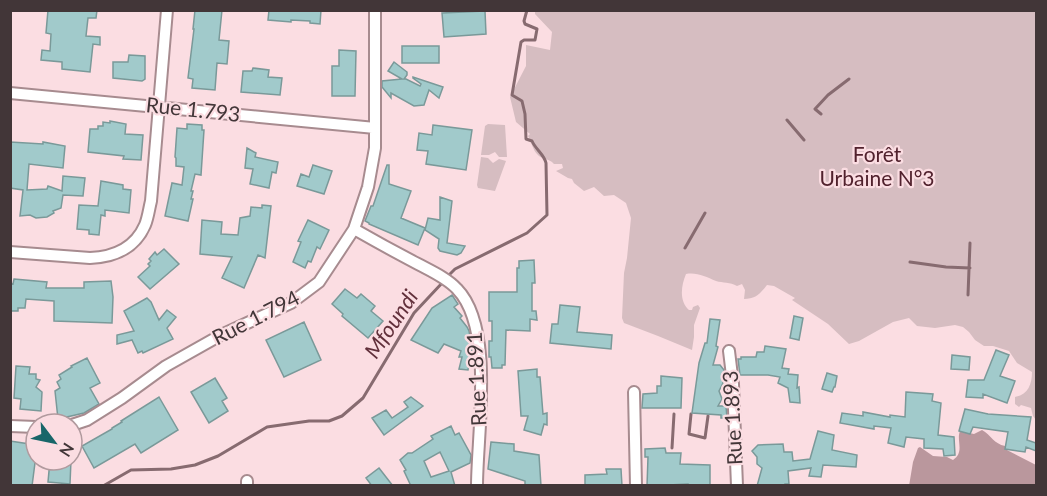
<svg xmlns="http://www.w3.org/2000/svg" width="1047" height="496" viewBox="0 0 1047 496" font-family="Lato,sans-serif">
<style>
.green{fill:#d6bdc1}
.forest{fill:#ba979d}
.lines{fill:none;stroke-linecap:round;stroke-linejoin:round}
.stream{stroke:#876b70;stroke-width:3}
.building{fill:#a1cacb;stroke:#7a9999;stroke-width:1.5;fill-rule:evenodd}
.minor-casing{stroke:#a78b8f;stroke-width:14}
.minor{stroke:#fff;stroke-width:10}
.labels{text-anchor:middle;stroke-width:4.5;stroke-linejoin:round;paint-order:stroke}
.street-label{font-size:21px;fill:#423638;stroke:#fbdde2}
.park-label{font-size:21px;fill:#51212d;stroke:#fbdde2}
.water-label{font-size:22px;font-style:italic;fill:#62303b;stroke:#fbdde2}
</style>
<rect width="100%" height="100%" fill="#fbdde2"/>
<path class="green" d="M535,11H1036V420L1033,416L1031,408L1021,405L1019,407L1015,404V397C1028,395 1032,384 1032,372L1017,363L1009,351L993,346H984L975,340L969,332L963,327L955,325L935,328L917,326L909,318L893,322L859,341L849,344L828,324L792,300L795,298L774,286L767,285C760,294 755,299 744,299L745,290L742,284L737,286C730,282 723,283 716,281C706,277 697,272 686,274C681,286 679,301 689,310H692L693,307L698,305L700,308L694,325V337L692,350L658,336L624,323L622,318L624,273L627,258L631,218L626,203L614,195L604,196L594,187L584,191L574,183L572,179L568,178L556,171L563,168L562,164H554C549,158 542,160 537,154C533,150 531,141 528,136L530,134L516,122L510,97L526,66V45L550,50L552,32L535,14Z
M488,124L505,125L507,157H499L495,152L489,155H481L485,126Z
M481,157L488,158L493,163L499,159L506,161L495,191L478,188L477,185Z"/>
<path class="forest" d="M982,430C991,435 994,444 1005,446V449L1036,465V485L909,486L913,462L918,448L920,447L933,456L947,457L953,460C965,452 956,441 960,431L974,434Z"/>
<g class="lines">
<path class="stream" d="M821,114L815,109L828,95L849,79
M787,120L804,140
M685,248L705,213
M910,262L946,267L970,268
M447,277L455,269L527,233L547,215L546,163C544,154 536,150 532,141L526,139L525,114L522,101L512,95L521,42L524,40H535L537,29L525,24L524,21L527,10
M968,295L970,243
M691,414L689,434L705,438L708,416
M672,448L674,414
M103,486L131,470L171,469L195,465L218,456L267,427L309,421H329L342,416L363,398L414,313L443,282"/>
</g>
<path class="building" d="M48,10H97L96,18H88L86,36L100,37V45L93,44L90,72L62,69V62L41,60L42,50L50,51L51,34L46,33Z
M195,10H222L219,40L229,41L227,64L217,63L215,90L192,88L193,79L188,78L194,29H193Z
M269,10H321L320,24L310,23V21L291,20V22L268,20Z
M485,11L486,34L444,37L442,13Z
M402,46H439V63H402Z
M339,50L356,51L355,96H332V66H339Z
M129,55L145,56V79L142,81L113,78V62H128Z
M394,62L407,72V75L404,79H406L420,86L421,84L413,78V77L443,87L439,98L429,90L424,105L414,106L391,93V98L382,87V81L402,79L388,71Z
M253,68L269,70L268,77L282,78L280,95L241,92L243,71H252Z
M110,121L126,124L125,134L143,135L141,160L123,159L124,156L88,152L90,129H98V126H103V122L110,123Z
M187,124L202,125V130H204L201,175L195,174L191,191H193L191,199H193L188,221L165,216L172,183L182,185L184,167L176,166V158L175,157L177,128L187,129Z
M433,125L472,130L466,170L426,164L428,151L417,150L419,133L432,135Z
M10,142L43,144V142L65,146L63,168L29,164L27,190L47,189L48,186L62,191L63,176L85,178L83,196L63,195L61,208L53,211L54,213L47,217L36,218L30,215L20,216L23,190L10,188Z
M247,148L256,153L255,157L278,162L276,173L272,172L269,188L250,184L253,169L245,168Z
M313,165L332,171L324,194L297,186L301,174L309,177Z
M387,165H389V184L411,191L401,218L425,228L418,245L369,224V223L365,221L371,206H373Z
M101,181L123,185V189L131,190L129,213L105,210V216L101,215L99,235L89,234V230L77,229L79,205L98,206Z
M440,197L452,201L447,243L465,246L461,253L457,255L440,251L438,248L439,239L425,230L428,218L440,220Z
M262,205L271,206L265,258L258,255L244,288L222,278L232,257L200,254L202,220L222,222L221,234L238,235L240,218L250,216L251,207L262,208Z
M308,220L329,230L320,249L317,247L311,262L308,261L305,268L293,262L301,242L298,241Z
M164,249L179,264L150,289L138,277L150,266L148,264L151,261L149,259L155,252L157,255Z
M534,260L535,283H532V311H536L537,320L530,319V331L506,330L505,365H502V368H492L491,357H489V341H492V321H489V292H517V268H519V261Z
M14,279L47,282L46,288H84V282L111,281L113,297L112,323L54,321V301L26,299L25,308H18V311H10V283L13,284Z
M345,289L357,298L361,294L375,306L371,311L383,321L368,338L342,316L343,314L332,304Z
M452,295L458,304L454,307L462,316L460,318L467,327L469,331L472,349L468,370L459,369L462,357H459L461,351L444,344L438,353L411,340L432,308Z
M147,298L151,302L159,320L167,310L176,317L167,328L173,339L143,353L142,351L138,353L132,340L117,344V335L134,331L124,311Z
M560,305L580,307L577,332L612,335L611,349L550,343L552,324H558Z
M794,316L803,318L799,340L790,338Z
M710,319L720,320L716,346L718,347L713,365H720L724,370V376H722L723,383L719,391L722,399L718,406H726L727,418H721V415L692,413L699,363L705,343H707Z
M304,322L321,360L284,377L266,340Z
M765,346L786,349L782,368L789,369L788,374L798,375L797,388L799,387L800,403L790,402L788,388L778,383L780,377L768,375H740L738,359H741V357H756L757,352H764Z
M996,350L1009,355L1000,376L1015,381L1007,403L983,394V398L966,397L968,380H984Z
M952,355L970,357L969,370L951,369Z
M87,358L100,383L90,388L99,404L84,413L58,419L55,391L60,388L57,382L61,379L59,375L72,367L71,366Z
M16,366L30,367L29,374H36V379L40,380L36,387L42,392L41,411L20,409L21,399L14,398Z
M537,369V377H540L543,414L547,413V425L544,424L541,435L524,430L528,416H521L518,371Z
M827,373L837,376L835,387H834L832,392L822,389Z
M661,376L682,378L681,408H642L643,394L657,393V386H661Z
M215,378L227,398L222,401L228,411L209,423L191,392Z
M906,392L933,394L932,401L941,403L938,435L954,437L955,455L944,456L943,449L924,448V439L906,437L904,447L888,443L891,428L874,426V429L840,423L842,413L863,416V412L890,417V415L905,417Z
M159,397L178,430L141,453L135,444L94,468L82,446L112,429V428L122,422L121,421Z
M411,397L423,406L384,435L372,418L386,410L392,418L408,407L404,402Z
M965,409L988,414L1031,417L1027,440L1036,443V451L1026,447L1025,452L1005,449L1008,432L973,427L970,434L959,431Z
M451,426L455,435L459,433L471,455L470,463L451,472L455,486H411L404,471L406,470L400,460L408,453H412L433,439L431,436ZM440,452L449,471L431,477L424,461Z
M818,431L834,435L832,450L857,455L856,467L823,465L821,477L809,476L811,468L788,471L789,484H785V486H757L762,468L757,464V457L752,451L758,445L783,444L784,452H792L793,461L810,459Z
M10,441L36,445V455L32,486H10Z
M491,442L514,444V451L539,455L541,486H525V481L488,469Z
M665,448L666,453H681L680,464L710,465V486H688V484L647,486L648,457H645V449Z
M50,460H71L70,484L48,482Z
M379,468L393,486H372L366,478Z
M606,469H621L622,486H585V475L607,474Z"/>
<g class="lines">
<defs>
<path id="minor" d="M10,93L375,128
M354,229C375,241 397,253 418,264C431,271 447,278 457,289C495,328 477,434 477,486
M10,252L90,258C114,257 135,248 145,225C148,218 149,209 151,201L167,10
M729,351L733,384L737,486
M634,392L636,486
M72,425L87,420L122,398L166,366L221,335L291,303L319,282L354,229L368,187L375,148V10
M10,426L36,427
M247,486V481"/>
</defs>
<use href="#minor" class="minor-casing"/>
<use href="#minor" class="minor"/>
</g>
<g class="labels">
<g class="street-label">
<text transform="translate(193 110) rotate(6)" y="7">Rue 1.793</text>
<text transform="translate(256 318) rotate(-27)" y="7">Rue 1.794</text>
<text transform="translate(477 379) rotate(-93)" y="7">Rue 1.891</text>
<text transform="translate(733 418) rotate(-93)" y="7">Rue 1.893</text>
</g>
<g class="park-label">
<text x="877" y="162">Forêt<tspan x="877" dy="24">Urbaine N°3</tspan></text>
</g>
<g class="water-label">
<text transform="translate(391 324) rotate(-56)" y="8">Mfoundi</text>
</g>
</g>
<rect width="1047" height="496" fill="none" stroke="#423638" stroke-width="24"/>
<g transform="translate(54 442) rotate(122)"><circle r="28" fill="#fbdde2" stroke="#b19a9e" stroke-width="1.5"/>
<path d="M0-4.5L10 22L0 15L-10 22Z" fill="#186669"/>
<text y="-9" font-size="16" font-weight="bold" text-anchor="middle" fill="#423638">N</text>
</g>
</svg>
